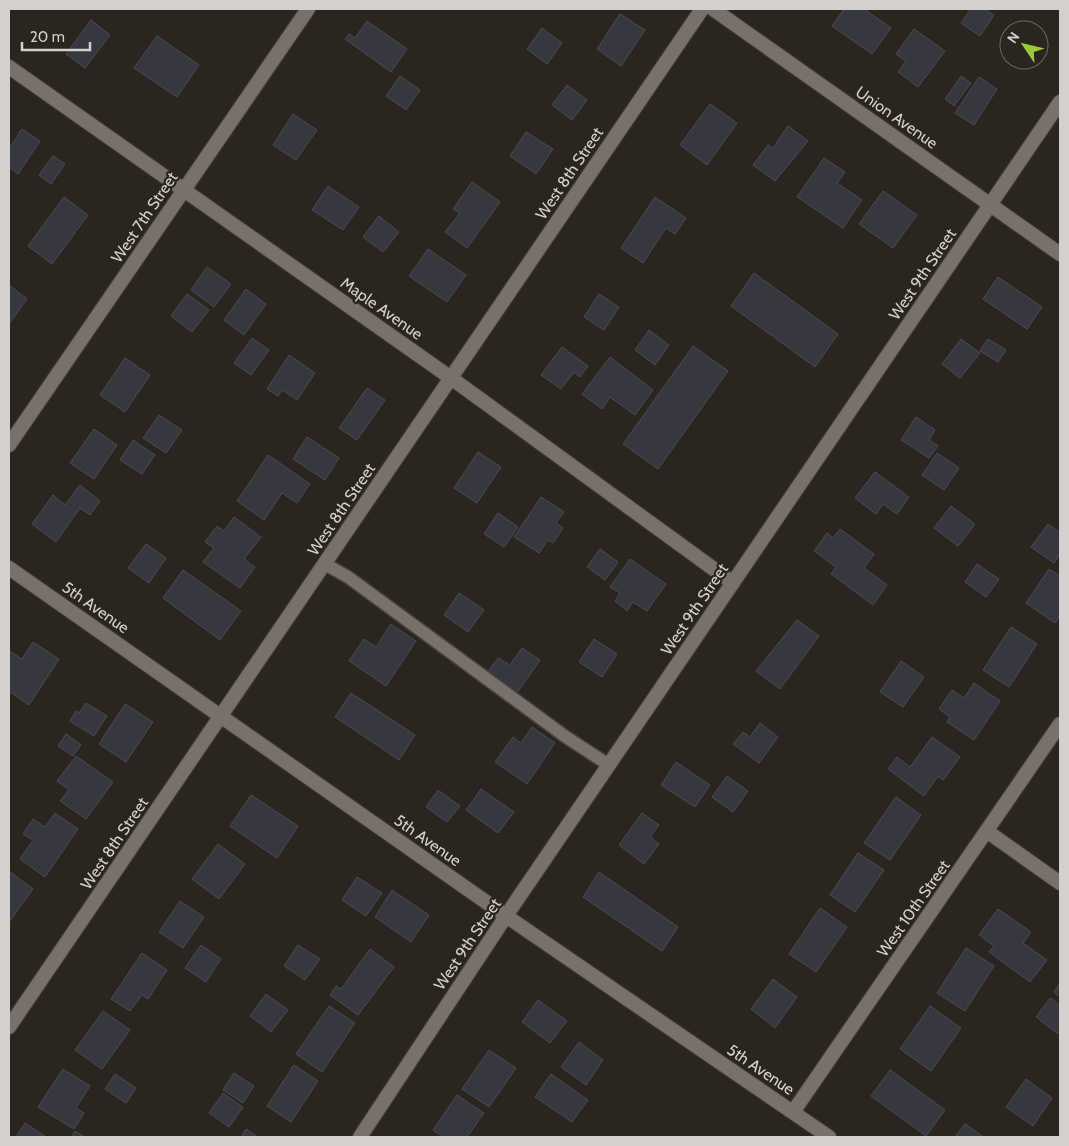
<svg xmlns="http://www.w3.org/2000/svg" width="1069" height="1146" viewBox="0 0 1069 1146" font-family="Cabin,sans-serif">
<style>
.building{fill:#37383f;stroke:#4b4b53}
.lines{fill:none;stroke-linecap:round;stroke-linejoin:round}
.service-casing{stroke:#46403d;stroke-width:15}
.minor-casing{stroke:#46403d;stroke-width:16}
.service{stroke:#78716b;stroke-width:12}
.minor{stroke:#78716b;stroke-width:14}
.labels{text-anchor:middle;stroke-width:4.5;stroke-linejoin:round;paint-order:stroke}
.street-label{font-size:16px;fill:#d4d0cd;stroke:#2b2520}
</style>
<rect width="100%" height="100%" fill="#2b2520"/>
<path class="building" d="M844,9H864L891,28L872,54L832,26Z
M971,9H984L994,15L980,36L961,23Z
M620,14L645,30L621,66L597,49Z
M91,20L110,35L85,68L66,54Z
M367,21L407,49L391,72L345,39L349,34L355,38Z
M542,28L562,43L547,64L527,49Z
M914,29L945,51L918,87L898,72L906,61L896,54Z
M157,36L199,65L177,97L134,68Z
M400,76L420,90L406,110L386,96Z
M961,76L971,83L954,106L945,99Z
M979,77L997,89L974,125L955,113Z
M567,85L587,100L572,120L552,105Z
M710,104L737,123L707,165L680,145Z
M293,114L317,130L296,160L273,145Z
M788,126L808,141L775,181L753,165L768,145L773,148Z
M22,129L40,141L18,174L9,167V149Z
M526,132L553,149L536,174L510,156Z
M53,156L65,164L51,184L39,175Z
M824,158L845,172L837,183L862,200L843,228L797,197Z
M472,182L500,202L467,248L445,232L460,213L453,209Z
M328,186L359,207L343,230L312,210Z
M883,191L917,215L893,248L859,224Z
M64,197L88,215L52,264L28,246Z
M655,197L686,218L675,234L666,228L643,263L621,248Z
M379,216L399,232L383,252L363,237Z
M428,249L466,275L447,302L409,276Z
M207,267L231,284L214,307L191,290Z
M754,273L838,334L815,367L731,306Z
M998,277L1042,307L1027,329L983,299Z
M9,285L27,299L9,324Z
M246,289L266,304L244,335L224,320Z
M187,294L209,310L192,332L171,316Z
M599,294L619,307L604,330L584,317Z
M649,330L669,345L655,365L635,350Z
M252,338L269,350L251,375L234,363Z
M961,339L980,353L960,378L942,364Z
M988,339L1006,350L998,362L980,351Z
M693,346L728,371L658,469L623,444Z
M562,347L588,366L580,377L574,372L561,389L541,375Z
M289,355L315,373L297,400L282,390L278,396L267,389Z
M610,357L653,390L635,415L610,397L602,409L582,394Z
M125,358L150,375L125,412L100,395Z
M367,388L385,400L357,440L339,428Z
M159,415L182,430L166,453L143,438Z
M916,417L935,430L929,440L938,446L929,458L901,440Z
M94,429L117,445L94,479L70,463Z
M307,437L339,458L325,480L293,459Z
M133,440L155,455L142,474L120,460Z
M478,452L501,467L477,503L454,488Z
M937,453L959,468L944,490L922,475Z
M268,455L310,484L297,503L282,493L264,520L237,501Z
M875,472L909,497L897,514L883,504L876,514L855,498Z
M80,485L100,501L90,515L80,508L56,542L32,524L53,495L65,505Z
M541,497L564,512L556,523L563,528L553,543L548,540L539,553L514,537Z
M951,506L975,524L958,546L934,528Z
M498,513L518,527L504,547L484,534Z
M234,517L261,537L244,559L255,567L240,588L203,562L214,548L205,542L217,526L224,531Z
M1048,524L1060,533V554L1054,563L1031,547Z
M840,529L874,554L864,568L887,585L873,605L831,574L836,567L814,551L827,533L833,538Z
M146,544L166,558L149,583L128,568Z
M600,549L618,562L605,580L587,567Z
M630,559L666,584L647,611L633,602L627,611L615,601L620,593L610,587Z
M977,564L999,579L986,597L965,582Z
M1049,569L1060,576V615L1055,623L1026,603Z
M183,570L241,611L220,640L163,598Z
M459,593L484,610L468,632L444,615Z
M797,620L819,636L780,689L756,671Z
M391,624L416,641L386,686L349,661L364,639L376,647Z
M1011,627L1037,644L1009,687L983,670Z
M594,639L617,654L602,677L579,662Z
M33,642L59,659L29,705L9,691V651L22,659Z
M522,648L540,660L517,693L487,673L498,658L510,665Z
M901,661L924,677L903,707L880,692Z
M974,683L1000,701L974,740L947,722L950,717L939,709L952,690L964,698Z
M351,693L415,735L399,760L335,717Z
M86,703L107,716L94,736L70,721L76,711L79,713Z
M125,704L153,722L126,762L99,744Z
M760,723L778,737L759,763L733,744L743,732L750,737Z
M532,727L555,743L527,784L495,762L513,737L521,743Z
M66,734L81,745L73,756L58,746Z
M932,737L960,757L943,780L938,776L924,796L888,769L897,757L910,767Z
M76,756L113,782L86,819L60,801L69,790L57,781Z
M676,762L710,785L695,807L661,785Z
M727,776L748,791L733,812L712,797Z
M481,789L514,812L498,833L466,810Z
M438,790L460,806L447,822L426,807Z
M251,795L298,826L277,858L230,826Z
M896,797L921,815L890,860L864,843Z
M55,813L78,829L45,877L20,859L33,840L23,834L33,819L45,827Z
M642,813L659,825L650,837L659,844L644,864L619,845Z
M218,844L245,864L219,899L192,879Z
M858,853L884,870L855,912L830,895Z
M9,871L33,889L9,922Z
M599,872L678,927L662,951L583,897Z
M357,877L382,893L366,916L342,900Z
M392,890L429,915L411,942L375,917Z
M180,901L204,917L183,948L159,932Z
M820,908L847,927L816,972L789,954Z
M998,909L1031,932L1023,943L1047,960L1030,982L989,952L994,946L979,935Z
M201,945L221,959L206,982L185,968Z
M298,945L320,959L305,980L284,966Z
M966,948L994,966L965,1011L937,993Z
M370,949L394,967L358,1015L330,995L336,986L341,989Z
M142,953L167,970L148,999L142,995L130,1011L111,999Z
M773,979L797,997L775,1028L751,1009Z
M1060,983V997L1054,992Z
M266,994L288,1010L271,1032L250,1016Z
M1050,998L1060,1005V1031L1058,1034L1036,1017Z
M538,1000L567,1021L550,1043L522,1022Z
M329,1006L355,1023L322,1072L296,1054Z
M930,1006L961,1028L931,1071L900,1049Z
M103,1011L130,1030L102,1069L75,1050Z
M579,1042L603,1060L586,1085L561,1067Z
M489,1050L516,1068L489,1107L462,1089Z
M294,1065L318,1081L291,1122L267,1106Z
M63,1069L90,1086L76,1108L84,1113L74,1129L38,1107Z
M890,1070L945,1110L926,1136L871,1096Z
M234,1073L254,1086L243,1103L223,1090Z
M115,1074L136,1088L126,1103L105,1089Z
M551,1074L588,1100L572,1122L535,1097Z
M1026,1079L1052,1098L1033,1126L1006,1107Z
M223,1093L243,1107L229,1127L209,1113Z
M457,1095L484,1113L467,1137H443L433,1130Z
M25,1123L46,1137H16Z
M965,1124L984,1137H955Z
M246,1129L258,1137H241Z
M75,1131L85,1137H71Z"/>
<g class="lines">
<defs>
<path id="service" d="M325,564L348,577L566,737L609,765"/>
<path id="minor" d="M713,9L1060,254
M9,67L451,378L733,583
M9,445L308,9
M9,568L506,916L829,1137
M988,832L1060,883
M9,1027L702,9
M793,1112L1060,724
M360,1137L506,916L1060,102"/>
</defs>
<use href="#service" class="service-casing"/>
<use href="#minor" class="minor-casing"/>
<use href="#service" class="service"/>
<use href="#minor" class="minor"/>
</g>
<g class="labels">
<g class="street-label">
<text transform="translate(897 117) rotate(35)" y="6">Union Avenue</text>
<text transform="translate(569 173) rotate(-56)" y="6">West 8th Street</text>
<text transform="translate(144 217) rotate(-56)" y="6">West 7th Street</text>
<text transform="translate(922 274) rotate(-56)" y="6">West 9th Street</text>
<text transform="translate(382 308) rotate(35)" y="6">Maple Avenue</text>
<text transform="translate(341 509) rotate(-56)" y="6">West 8th Street</text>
<text transform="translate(96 607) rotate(35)" y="6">5th Avenue</text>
<text transform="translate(694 609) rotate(-56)" y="6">West 9th Street</text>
<text transform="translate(428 840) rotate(35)" y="6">5th Avenue</text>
<text transform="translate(114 843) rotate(-56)" y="6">West 8th Street</text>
<text transform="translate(913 908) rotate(-55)" y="6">West 10th Street</text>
<text transform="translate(467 944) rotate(-56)" y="6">West 9th Street</text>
<text transform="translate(761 1069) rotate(34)" y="6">5th Avenue</text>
</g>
</g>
<rect width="1069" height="1146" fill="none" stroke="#d4d0cd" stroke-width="20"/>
<g transform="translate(1024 45) rotate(305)"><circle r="24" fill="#2b2520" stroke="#6f6965"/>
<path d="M0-4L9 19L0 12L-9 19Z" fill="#98cb37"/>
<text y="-8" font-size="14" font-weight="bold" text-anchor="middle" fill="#d4d0cd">N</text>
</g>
<path d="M22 42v8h68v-8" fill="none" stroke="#d4d0cd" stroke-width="2.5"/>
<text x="30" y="42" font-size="15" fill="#d4d0cd" stroke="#2b2520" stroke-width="4" paint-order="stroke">20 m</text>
</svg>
